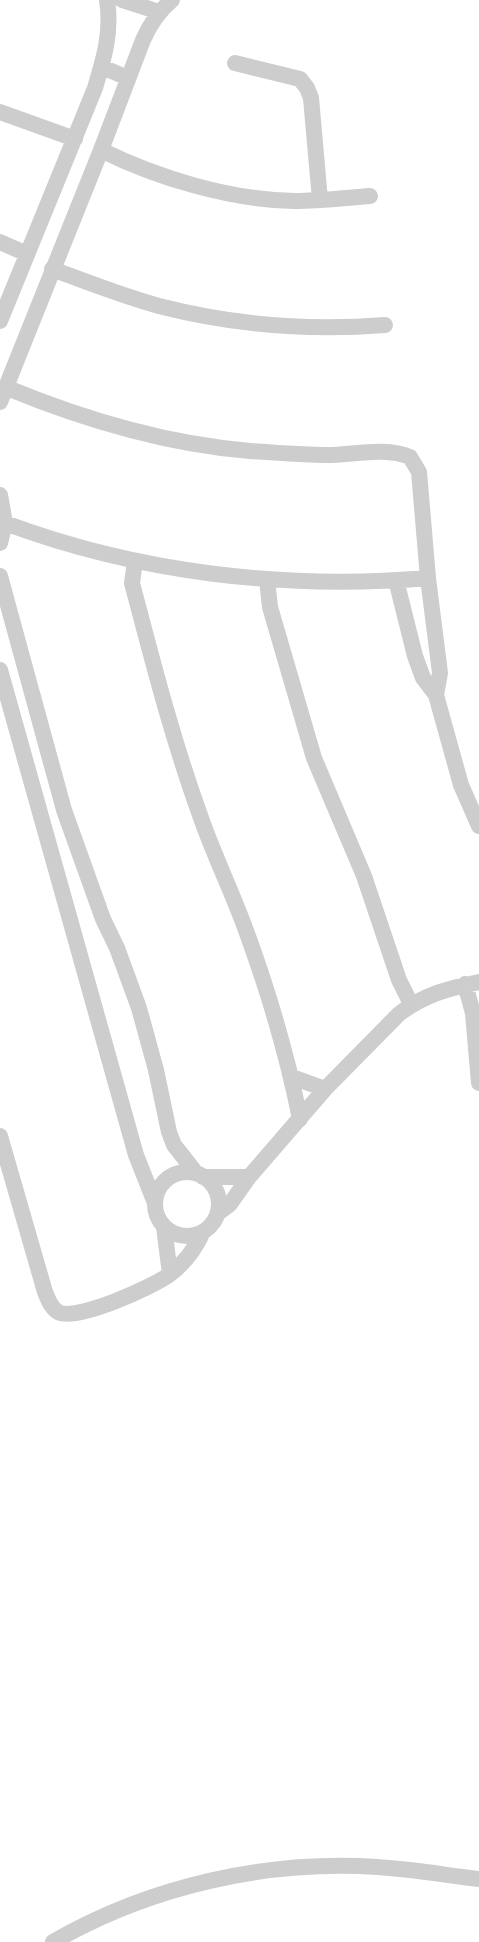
<svg xmlns="http://www.w3.org/2000/svg" width="479" height="1942" viewBox="0 0 479 1942" font-family="'Asap Condensed',sans-serif">
<style>
.lines{fill:none;stroke-linecap:round;stroke-linejoin:round}
.minor{stroke:#cdcdcd;stroke-width:16}
</style>
<rect width="100%" height="100%" fill="#fff"/>
<g class="lines">
<path class="minor" d="M122,0L159,12
M235,63L300,79L307,88L311,98L320,200
M102,67L128,78
M0,112L75,139
M101,150C157,178 231,200 294,201C319,201 344,198 370,196
M0,242L27,254
M52,269C87,282 122,296 159,306C233,325 309,331 385,325
M0,321L95,88C104,58 112,32 107,0
M5,387C82,419 166,444 250,451C277,453 305,455 332,455C357,454 387,447 410,457L419,472L428,578L440,673L436,695L461,785L479,826
M0,402L101,150L143,40C150,24 158,12 172,0
M0,495L5,523L0,543
M5,523C139,573 285,590 428,578
M135,561L132,583C153,663 173,741 201,818C215,858 234,896 248,936C269,994 288,1059 300,1119
M0,576L64,810L103,919L117,948L139,1008L156,1070L169,1132L174,1145L196,1173
M267,580L270,607L314,758L364,876L399,980L411,1004
M396,580L415,656L423,678L436,695
M0,670L136,1155L155,1203
M465,984L473,1013L479,1083
M292,1077L325,1089
M0,1136L45,1292C48,1299 51,1308 58,1312C76,1322 152,1287 169,1275C184,1264 195,1249 203,1232
M155 1204a32 32 0 1 1 64 0a32 32 0 1 1-64 0Z
M203,1177H249
M218,1213L230,1204L249,1177L325,1089L399,1014C423,995 449,988 479,982
M164,1227L170,1274
M53,1942C150,1886 266,1860 377,1867C411,1869 445,1875 479,1879"/>
</g>
</svg>
